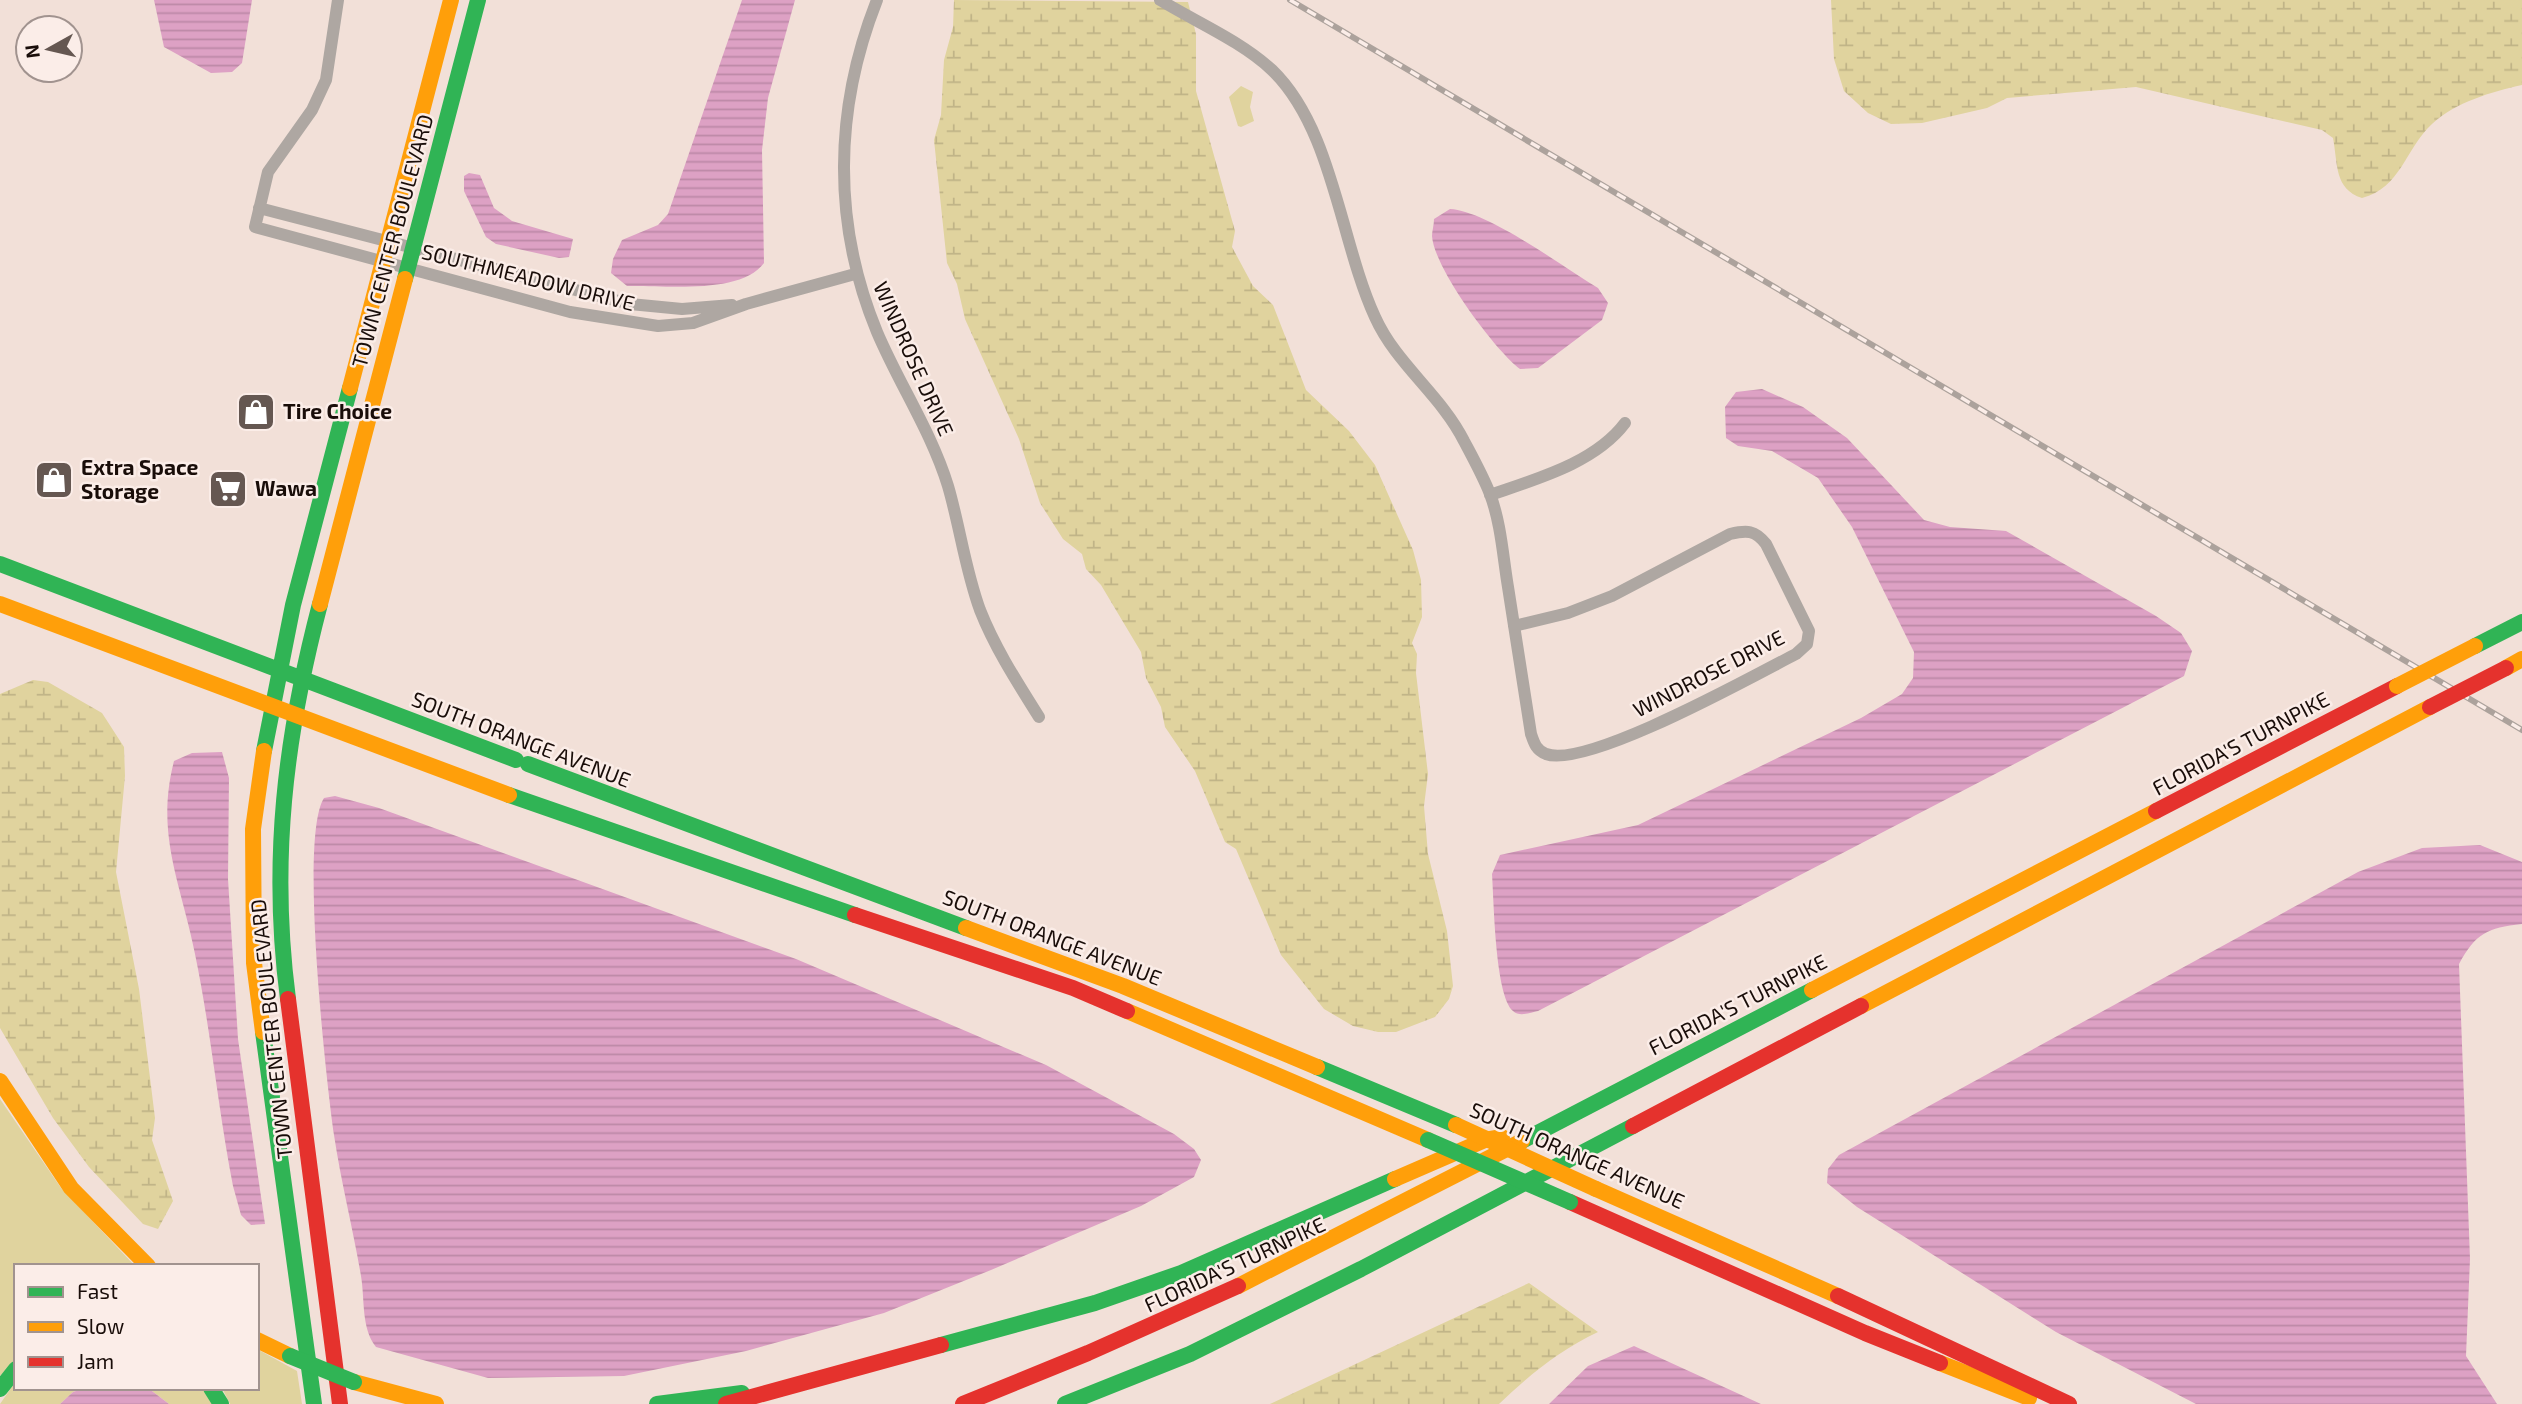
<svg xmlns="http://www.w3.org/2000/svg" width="2522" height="1404" viewBox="0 0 2522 1404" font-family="'Exo 2',sans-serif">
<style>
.green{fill:#e0d39e}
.wetland{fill:url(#wetland-marsh)}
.water{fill:url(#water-rules)}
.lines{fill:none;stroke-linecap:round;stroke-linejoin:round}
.street{stroke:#aea7a2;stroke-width:12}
.fast{stroke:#30b455;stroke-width:16}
.slow{stroke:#ff9f0a;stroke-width:16}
.jam{stroke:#e5322d;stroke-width:16}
.rail-casing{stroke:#aca29c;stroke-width:6}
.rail{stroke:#fbede8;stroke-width:3.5;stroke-dasharray:10;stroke-linecap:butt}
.fast-bridge{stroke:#30b455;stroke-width:16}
.slow-bridge{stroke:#ff9f0a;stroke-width:16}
.jam-bridge{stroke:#e5322d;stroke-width:16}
.labels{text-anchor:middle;stroke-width:5;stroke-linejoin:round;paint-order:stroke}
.street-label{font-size:21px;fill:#190d09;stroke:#fbede8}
.poi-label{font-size:21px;font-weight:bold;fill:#190d09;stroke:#fbede8;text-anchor:start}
</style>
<defs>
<pattern id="wetland-marsh" width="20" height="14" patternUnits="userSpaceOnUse" patternTransform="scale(1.75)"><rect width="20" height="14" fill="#e0d39e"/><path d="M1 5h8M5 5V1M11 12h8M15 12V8" fill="none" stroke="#c0b487"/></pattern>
<pattern id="water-rules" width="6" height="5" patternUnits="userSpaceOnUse" patternTransform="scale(1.75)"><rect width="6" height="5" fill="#dda1c4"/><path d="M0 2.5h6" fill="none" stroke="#bd89a7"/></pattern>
</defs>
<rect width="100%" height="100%" fill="#f2e0d8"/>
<path class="green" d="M1241,86L1253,92L1250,107L1254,121L1241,127L1238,126L1229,97Z
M0,1099L61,1188L135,1266H16V1359L0,1376Z
M257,1349L297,1371L302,1404H230L222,1388H257Z
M16,1381V1388H85L73,1392L60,1404H0Z
M148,1388H202L212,1404H169Z"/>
<path class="wetland" d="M954,0L1188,2L1196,34V91L1235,231L1232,247L1253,286L1273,305L1306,390L1349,431L1375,465L1413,550L1421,580L1422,617L1412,643L1417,654L1416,673L1428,774L1424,806L1428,854L1447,931L1453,986L1449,999L1435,1017L1396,1032H1378L1353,1026L1324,1009L1281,955L1236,849L1225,842L1195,771L1165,727L1161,707L1146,678L1141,652L1101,585L1086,569L1082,554L1063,539L1040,503L1019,439L965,319L957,284L947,263L934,140L941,115L944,60L953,27Z
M1831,0H2522V85C2491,92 2456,102 2432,124C2405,149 2401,188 2362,198C2334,189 2338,164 2333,138L2322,130L2136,87L2007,98L1987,108L1922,123L1891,124L1868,113L1844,91L1834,59Z
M33,680L48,682L102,713L124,747L125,776L116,872L139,989L155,1118L152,1140L173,1201L158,1229L143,1224L89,1167L53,1118L0,1028V694Z
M1529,1283L1598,1332C1560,1350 1529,1375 1499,1404H1270Z"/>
<path class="water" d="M154,0H252L242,63L232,72L211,73L164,47Z
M742,0H795L768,98L762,150L764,263C741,295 664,285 627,286L611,273L613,259L622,240L658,225L668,214Z
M469,173L480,175L494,208L512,221L573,239L569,257L559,258L496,244L486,237L464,191V176Z
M1450,209C1488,211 1563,267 1598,288L1608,303L1602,320L1538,368L1520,369C1494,349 1434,268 1432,236C1432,231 1434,225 1434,219Z
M1762,389L1803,407L1847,438L1924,520L1950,527L2006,531L2156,616L2181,633L2192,651L2184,676L1538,1011C1530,1013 1519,1017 1513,1011C1495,995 1494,902 1492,874L1500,855L1638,825L1861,718L1902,694L1913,678L1914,652L1852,527L1818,478L1772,451L1738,446L1726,438L1725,407L1736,392Z
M222,752L229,778L228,879L238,1039L265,1224L251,1225L241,1215L233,1186C218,1109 211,1031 195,954C181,883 155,835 174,761L192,753Z
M335,796L379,808L796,959L1046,1065L1174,1134L1194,1149L1201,1160L1194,1177L1141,1206L991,1270L884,1313L746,1351L624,1376L488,1378L376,1347C361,1328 365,1300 361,1276C353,1229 341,1182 334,1135C326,1079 299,837 324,798Z
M2480,845L2522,862V924C2487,928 2476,933 2459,964L2470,1259L2466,1356L2497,1404H2196L2056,1332L1857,1207L1827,1183L1828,1169L1839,1155L2358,872L2422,848Z
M1634,1346L1761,1404H1549L1588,1366Z
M85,1388H148L169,1404H60L73,1392Z"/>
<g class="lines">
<path class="street" d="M338,0L326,80L312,110L268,172L255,227L570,312L658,326L693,323L746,304L855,274
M877,0C834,109 832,223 877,332C899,384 931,431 948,486C960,527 965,569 980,610C995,648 1017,682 1039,717
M1160,0C1196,22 1241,41 1272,70C1333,129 1340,241 1375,317C1396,364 1441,395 1464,441C1473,458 1483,476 1490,494C1501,523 1503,557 1508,587C1516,636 1523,685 1531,734C1534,743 1536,750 1546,754C1587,769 1753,676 1796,654L1807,644L1809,631L1766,544C1755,530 1747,530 1730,534L1612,596L1568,613L1514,626
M259,208L630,304L682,309L732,305
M1490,495C1536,479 1595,463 1625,423"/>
<path class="fast" d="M405,279L478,0
M0,564L516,760
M2475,646L2522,622
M264,751L293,605L350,388
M528,764L966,928
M509,795L855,915
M288,999C270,862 285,737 320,604
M263,1032L314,1404
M1317,1067L1456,1125
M1522,1141L1812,990
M941,1345L1095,1303L1181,1273L1395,1179
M211,1388L221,1404
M0,1389L16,1369
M657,1404L742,1393
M1065,1404L1190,1354L1361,1269L1633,1126"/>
<path class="slow" d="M350,388L451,0
M0,604L509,795
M320,604L405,279
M2506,668L2522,659
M966,928L1123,986L1317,1067
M1812,990L2156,811
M1861,1006L2430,707
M1127,1011L1428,1140
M263,1032L254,963L253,829L264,751
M0,1081L71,1188L148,1266
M1395,1179L1485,1140L1502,1137
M1596,1189L1838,1296
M1238,1286L1522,1141
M257,1340L290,1356
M1940,1363L2029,1398
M354,1382L436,1404"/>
<path class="jam" d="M2156,811L2397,686
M855,915L1073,988L1127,1011
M288,999L340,1404
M1633,1126L1861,1006
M1570,1202L1865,1333L1940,1363
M1838,1296L2069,1404
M726,1404L941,1345
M963,1404L1088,1353L1238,1286"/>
<defs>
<path id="rail" d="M1290,0L2522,730"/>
</defs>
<use href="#rail" class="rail-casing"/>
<use href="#rail" class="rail"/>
<path class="fast-bridge" d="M1428,1140L1570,1202
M290,1356L354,1382"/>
<path class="slow-bridge" d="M2397,686L2475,646
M1456,1125L1596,1189"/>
<path class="jam-bridge" d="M2430,707L2506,668"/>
</g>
<defs>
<symbol id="shop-square" viewBox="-11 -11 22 22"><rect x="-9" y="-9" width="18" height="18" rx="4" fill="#655751" stroke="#fbede8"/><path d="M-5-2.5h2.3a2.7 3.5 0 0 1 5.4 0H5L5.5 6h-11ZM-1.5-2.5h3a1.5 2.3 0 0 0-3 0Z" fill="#fff"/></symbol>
<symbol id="supermarket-square" viewBox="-11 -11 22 22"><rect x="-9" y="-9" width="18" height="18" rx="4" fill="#655751" stroke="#fbede8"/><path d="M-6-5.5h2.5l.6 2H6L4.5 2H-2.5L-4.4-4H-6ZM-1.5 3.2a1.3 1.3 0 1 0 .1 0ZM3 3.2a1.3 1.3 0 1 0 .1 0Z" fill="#fff"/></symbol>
</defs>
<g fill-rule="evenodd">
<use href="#shop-square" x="234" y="390" width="44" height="44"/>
<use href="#shop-square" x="32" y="458" width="44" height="44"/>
<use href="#supermarket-square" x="206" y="467" width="44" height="44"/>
</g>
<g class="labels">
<g class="street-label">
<text transform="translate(393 241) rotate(-75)" y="7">TOWN CENTER BOULEVARD</text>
<text transform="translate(528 278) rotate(14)" y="7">SOUTHMEADOW DRIVE</text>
<text transform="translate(913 359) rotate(66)" y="7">WINDROSE DRIVE</text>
<text transform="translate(1709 674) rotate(-27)" y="7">WINDROSE DRIVE</text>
<text transform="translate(521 740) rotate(21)" y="7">SOUTH ORANGE AVENUE</text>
<text transform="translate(2241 744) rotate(-28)" y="7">FLORIDA'S TURNPIKE</text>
<text transform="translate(1052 938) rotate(21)" y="7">SOUTH ORANGE AVENUE</text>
<text transform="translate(1738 1005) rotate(-27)" y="7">FLORIDA'S TURNPIKE</text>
<text transform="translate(272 1029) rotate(-96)" y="7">TOWN CENTER BOULEVARD</text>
<text transform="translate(1577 1156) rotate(24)" y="7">SOUTH ORANGE AVENUE</text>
<text transform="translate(1235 1265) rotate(-25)" y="7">FLORIDA'S TURNPIKE</text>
</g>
<g class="poi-label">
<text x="283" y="419">Tire Choice</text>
<text x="81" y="475">Extra Space<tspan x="81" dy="24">Storage</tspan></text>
<text x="255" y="496">Wawa</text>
</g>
</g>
<rect x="14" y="1264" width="245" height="126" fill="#fbede8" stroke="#a1938f" stroke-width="2"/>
<rect x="28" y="1287" width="35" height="10" fill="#30b455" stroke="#a1938f" stroke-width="2"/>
<text x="77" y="1299" font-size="21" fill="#190d09">Fast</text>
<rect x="28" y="1322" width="35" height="10" fill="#ff9f0a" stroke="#a1938f" stroke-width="2"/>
<text x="77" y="1334" font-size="21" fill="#190d09">Slow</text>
<rect x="28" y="1357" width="35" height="10" fill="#e5322d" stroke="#a1938f" stroke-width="2"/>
<text x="77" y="1369" font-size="21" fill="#190d09">Jam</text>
<g transform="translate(49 49) rotate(262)"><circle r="33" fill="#fbede8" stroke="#a1938f" stroke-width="2"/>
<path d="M0-5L12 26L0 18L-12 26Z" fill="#655751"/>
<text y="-10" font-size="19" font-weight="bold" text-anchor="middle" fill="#190d09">N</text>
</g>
</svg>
